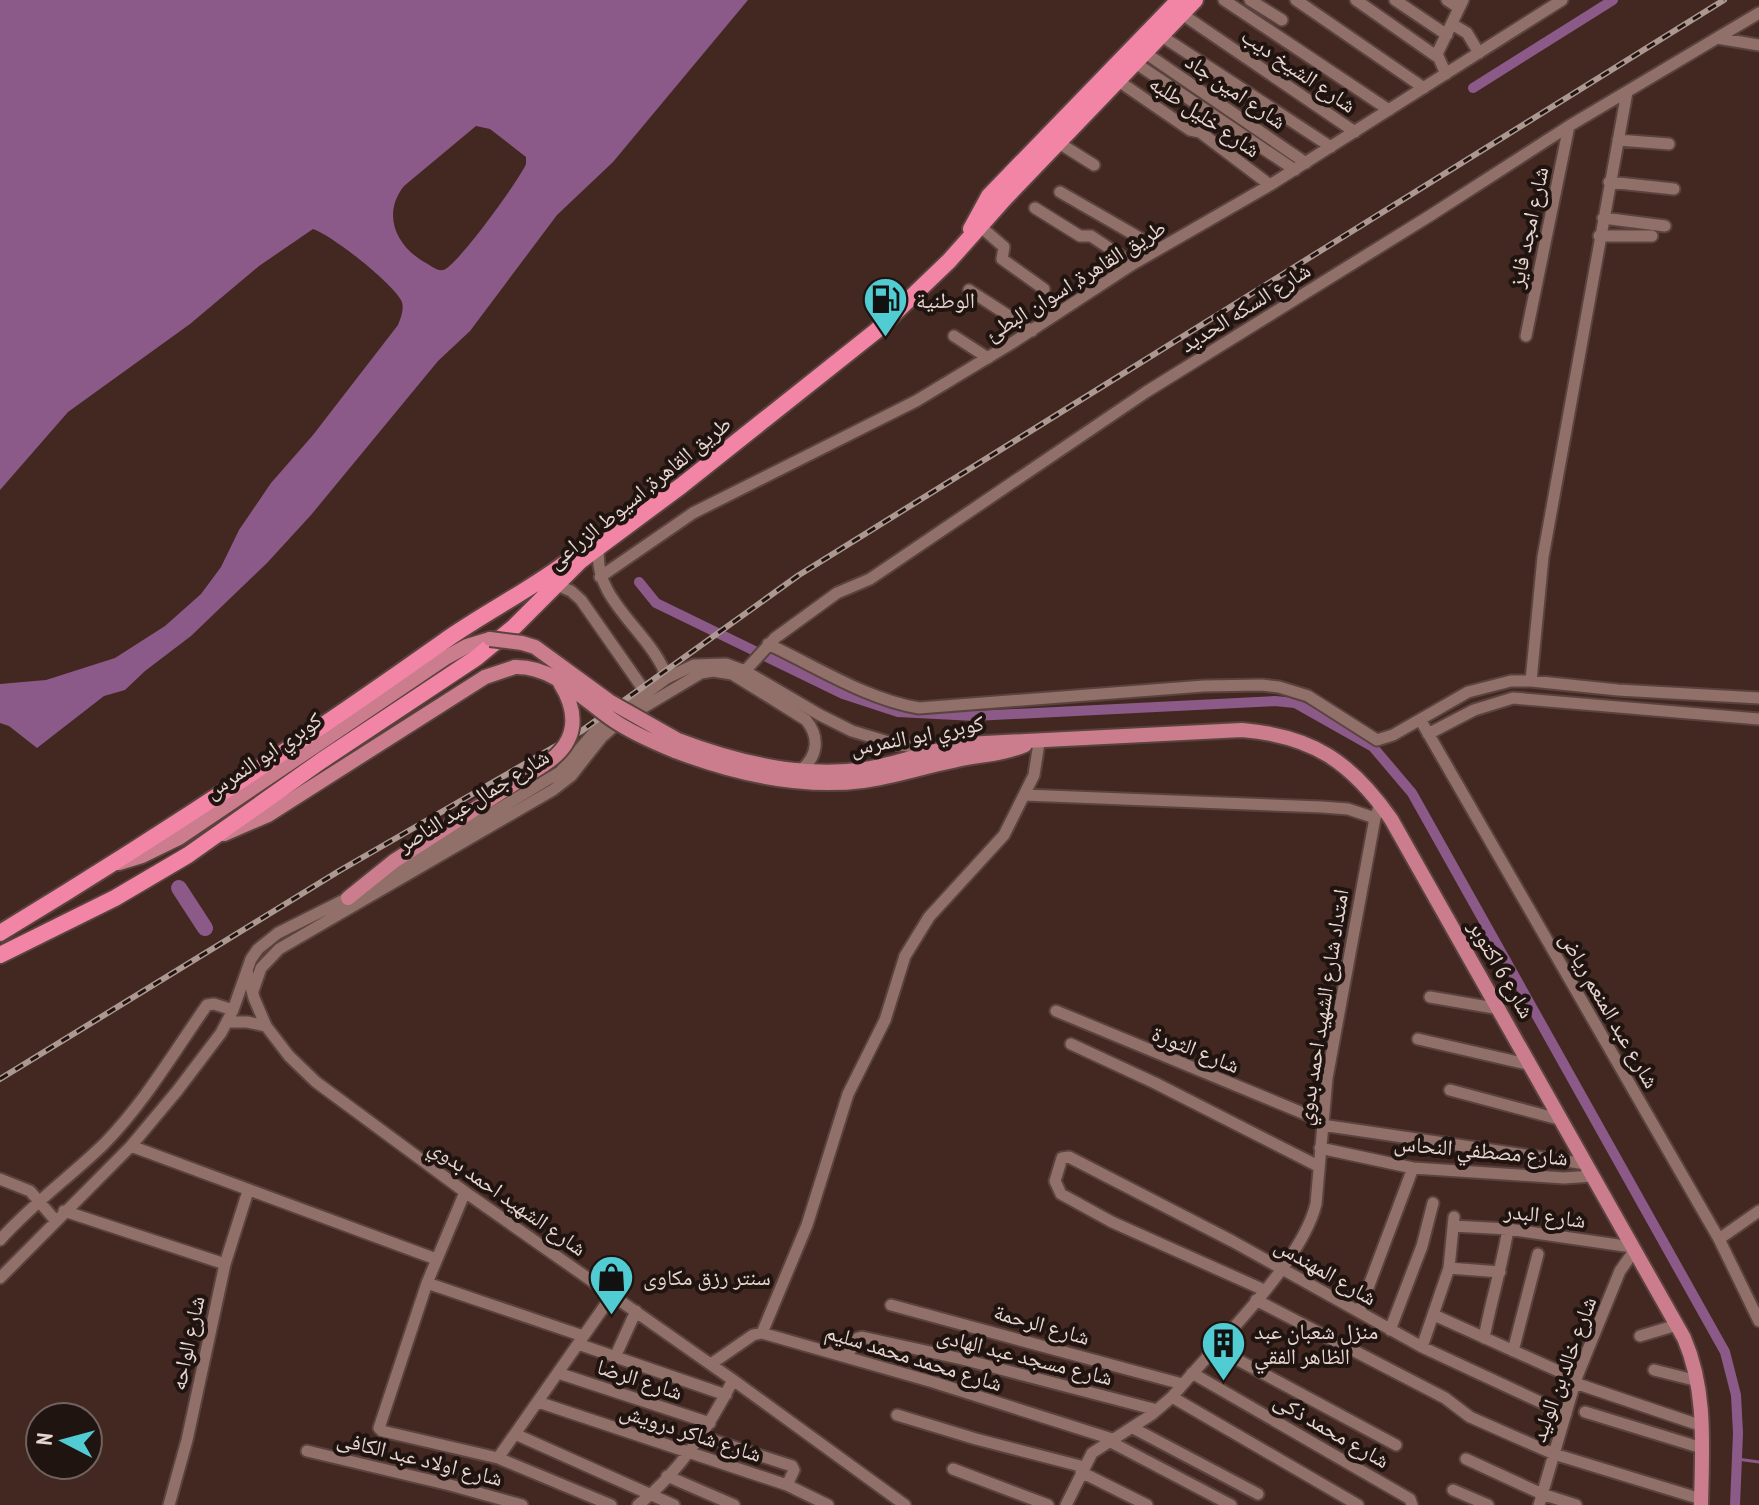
<svg xmlns="http://www.w3.org/2000/svg" width="1759" height="1505" viewBox="0 0 1759 1505" font-family="'PT Sans Narrow','Noto Naskh Arabic',sans-serif">
<style>
.water{fill:#8b5a88;fill-rule:evenodd}
.lines{fill:none;stroke-linecap:round;stroke-linejoin:round}
.stream{stroke:#8b5a88;stroke-width:3}
.canal{stroke:#8b5a88;stroke-width:10}
.river{stroke:#8b5a88;stroke-width:16}
.minor-casing{stroke:#5a433e;stroke-width:15}
.major-casing{stroke:#5a433e;stroke-width:18}
.highway-casing{stroke:#5a433e;stroke-width:20}
.minor{stroke:#907068;stroke-width:11}
.major{stroke:#cb7d8d;stroke-width:14}
.highway{stroke:#f285a6;stroke-width:16}
.rail-casing{stroke:#ac9791;stroke-width:6}
.rail{stroke:#201411;stroke-width:3;stroke-dasharray:9;stroke-linecap:butt}
.major-bridge-casing{stroke:#5a433e;stroke-width:18;stroke-linecap:butt}
.major-bridge{stroke:#cb7d8d;stroke-width:14}
.labels{text-anchor:middle;stroke-width:8;stroke-linejoin:round;paint-order:stroke}
.street-label{font-size:22px;fill:#e8d6d1;stroke:#201411}
.poi-label{font-size:22px;fill:#e8d6d1;stroke:#201411;text-anchor:start}
</style>
<rect width="100%" height="100%" fill="#422821"/>
<path class="water" d="M0,0H748L613,162L557,215L470,331L438,361L311,515L267,563L191,636L145,671L125,690L104,696L37,748L9,726L0,723V684L46,680L115,658L165,626L201,594L221,567L239,530L271,483L313,435L398,325C401,317 405,308 401,300C391,282 333,236 313,229L259,266L190,324L68,412L0,490ZM476,126L490,129L526,157V164C520,179 454,270 443,270C437,271 431,266 426,263C397,247 381,215 404,186Z"/>
<g class="lines">
<path class="stream" d="M1737,1459L1759,1462"/>
<path class="canal" d="M1473,88L1613,0
M639,582L656,603L843,694L898,712L975,716L1275,701L1295,703L1373,747L1412,793L1725,1352L1736,1395L1738,1433L1735,1505"/>
<path class="river" d="M179,888L205,928"/>
<defs>
<path id="minor" d="M1224,0L1389,110
M1250,0L1282,20
M1296,0L1424,88
M1356,0L1436,56
M1395,0L1447,35
M1447,0L1459,8
M1182,14L1355,132
M1452,24L1467,33L1479,53
M1160,35L1331,147
M1717,38L1759,45
M1144,52L1306,163
M1134,62L1295,170
M1446,74L1437,54L1463,0
M1117,80L1190,130L1200,132L1270,185
M1618,140L1669,144
M1059,143L1094,165
M1609,182L1674,189
M1060,192L1159,249
M1035,208L1080,236H1091L1133,264
M1603,218L1665,226
M981,227L1004,247L1002,259L1044,289
M1599,236H1652
M969,290L1032,331
M954,336L988,358
M1526,336L1569,126
M599,547C591,600 652,632 667,678
M600,577L693,513L916,401L1012,343L1133,264L1270,185L1562,0
M557,585L571,591L581,600L646,693
M768,644C817,667 866,699 919,708L1204,686L1262,685L1279,687L1308,696L1377,740L1393,735L1468,692L1511,681H1531L1618,690L1759,698
M745,671L775,638L837,593L870,579L1146,392L1431,215L1569,126L1759,13
M1531,681L1543,557L1627,92
M1421,721L1719,1239L1759,1321
M1428,734L1474,710L1513,698L1759,719
M1025,795L1322,807L1348,809L1375,818
M371,886L560,772L596,730L667,678L694,665L726,664L745,671L820,715L852,731L895,744L933,750
M247,971L254,998L266,1026L289,1056L316,1082L465,1192L733,1380L905,1505
M253,991L261,968L279,949L553,790L571,776L601,738L619,722L701,673L713,671L732,674L806,720C820,737 818,756 801,770
M1430,997L1500,1009
M1056,1011L1322,1121
M227,1022H247L266,1026
M1418,1039L1531,1065
M1071,1044L1155,1083L1318,1166
M1450,1090L1562,1120
M1322,1125L1586,1164
M131,1146L436,1259
M1320,1148L1413,1168L1564,1178L1592,1176
M0,1179L30,1191L55,1220
M465,1192L427,1283L379,1428L382,1431L498,1458L611,1505
M64,1211L225,1264
M1453,1226L1508,1229L1632,1247
M1719,1239L1759,1211
M0,1240C32,1204 70,1177 104,1144C145,1102 174,1052 207,1005L214,1004L233,1010
M1449,1268L1500,1272
M0,1278L131,1146L177,1091L221,1033L233,1010L251,959L258,949L278,933L356,894
M427,1283L583,1336
M1264,1290L1112,1222L1061,1194L1055,1181L1062,1158L1069,1157L1232,1241L1422,1347L1566,1414
M1256,1300L1445,1398L1470,1417L1554,1454L1701,1499
M891,1305L1182,1384
M1359,1312L1413,1168
M1434,1315L1576,1379
M1390,1330L1422,1246L1433,1203
M762,1333L807,1225L848,1094L885,1020L905,956L929,917L1004,835L1034,775L1039,743
M1640,1336L1677,1325
M1484,1338C1491,1301 1502,1266 1508,1229
M578,1344L726,1395
M1214,1347L1396,1445
M1422,1347L1449,1268L1454,1217
M1513,1351L1538,1254
M615,1357L636,1311
M846,1357L858,1338L862,1337L962,1359L1157,1410
M711,1364L753,1335L762,1333L933,1382L1112,1439
M1654,1370L1698,1381
M558,1373L710,1423
M1192,1373L1410,1499L1412,1505
M1575,1383L1702,1426
M1172,1397L1358,1505
M538,1402L787,1485L828,1505
M1585,1412L1702,1448
M897,1415L976,1439L1084,1467
M1133,1428L1258,1494
M515,1434L674,1505
M700,1436L792,1466L794,1470L787,1485
M1109,1441L1231,1505
M307,1451L450,1485L522,1505
M498,1458L613,1294
M1466,1459L1542,1494L1576,1505
M953,1469L1048,1505
M1081,1472L1147,1505
M667,1476L734,1505
M1453,1490L1488,1505
M169,1505L187,1440L225,1264L248,1191
M638,1505C678,1474 711,1424 733,1380
M1066,1505L1092,1453L1151,1415L1172,1397C1213,1347 1301,1265 1316,1204L1327,1078L1375,818L1380,805
M1539,1505L1576,1379L1620,1271L1634,1251"/>
<path id="major" d="M678,740C736,762 802,779 865,769C899,764 931,750 966,744L1242,730C1313,736 1351,762 1391,819L1684,1338C1707,1391 1702,1448 1701,1505
M675,751C733,773 800,789 863,781C893,777 923,767 953,761C977,755 1002,755 1025,745
M224,834L268,815L485,677L515,667
M119,863L142,856L179,838L447,657L467,646L490,639
M348,898L394,861L545,764"/>
<path id="highway" d="M971,229L989,196L1179,0
M0,933C152,841 299,744 443,642C485,612 531,590 571,559
M0,955L115,898L188,855L321,761L476,658L514,627L580,561L681,486L876,331L949,261L1005,198L1195,0"/>
</defs>
<use href="#minor" class="minor-casing"/>
<use href="#major" class="major-casing"/>
<use href="#highway" class="highway-casing"/>
<use href="#minor" class="minor"/>
<use href="#major" class="major"/>
<use href="#highway" class="highway"/>
<defs>
<path id="rail" d="M0,1079L339,871L580,732L799,575L1724,0"/>
</defs>
<use href="#rail" class="rail-casing"/>
<use href="#rail" class="rail"/>
<defs>
<path id="major-bridge" d="M490,639L522,643L535,647L609,701L678,740
M515,667C554,666 582,699 613,720C632,733 653,742 675,751
M545,764C577,743 580,715 560,683"/>
</defs>
<use href="#major-bridge" class="major-bridge-casing"/>
<use href="#major-bridge" class="major-bridge"/>
</g>
<defs>
<symbol id="fuel-pin" viewBox="-11 -11 22 30"><path d="M0 17L-7.5 6A9.5 9.5 0 1 1 7.5 6Z" fill="#51ccd2" stroke="#201411"/><path d="M-5.5-6h7V0h2V4h1.3V-2.5L3-4.5l.8-.8L6-3V5H2.5V1h-1V6h-7ZM-4.2-4.7v3.2H.2V-4.7Z" fill="#111"/></symbol>
<symbol id="shop-pin" viewBox="-11 -11 22 30"><path d="M0 17L-7.5 6A9.5 9.5 0 1 1 7.5 6Z" fill="#51ccd2" stroke="#201411"/><path d="M-5-2.5h2.3a2.7 3.5 0 0 1 5.4 0H5L5.5 6h-11ZM-1.5-2.5h3a1.5 2.3 0 0 0-3 0Z" fill="#111"/></symbol>
<symbol id="building-pin" viewBox="-11 -11 22 30"><path d="M0 17L-7.5 6A9.5 9.5 0 1 1 7.5 6Z" fill="#51ccd2" stroke="#201411"/><path d="M-4-6H4V6H1V3H-1V6H-4ZM-2.5-4.3h1.7v1.8h-1.7ZM.8-4.3h1.7v1.8H.8ZM-2.5-1h1.7V.8h-1.7ZM.8-1h1.7V.8H.8Z" fill="#111"/></symbol>
</defs>
<g fill-rule="evenodd">
<use href="#fuel-pin" x="860" y="274" width="51" height="69"/>
<use href="#shop-pin" x="586" y="1252" width="51" height="69"/>
<use href="#building-pin" x="1198" y="1318" width="51" height="69"/>
</g>
<g class="labels">
<g class="street-label">
<text transform="translate(1299 70) rotate(34)" y="8">شارع الشيخ ديب</text>
<text transform="translate(1236 91) rotate(34)" y="8">شارع امين جاد</text>
<text transform="translate(1205 116) rotate(34)" y="8">شارع خليل طلبه</text>
<text transform="translate(1528 227) rotate(-78)" y="8">شارع امجد فايز</text>
<text transform="translate(1075 280) rotate(-32)" y="8">طريق القاهرة, اسوان البطئ</text>
<text transform="translate(1245 307) rotate(-32)" y="8">شارع السكه الحديد</text>
<text transform="translate(639 492) rotate(-39)" y="8">طريق القاهرة, اسيوط الزراعى</text>
<text transform="translate(917 735) rotate(-11)" y="8">كوبري ابو النمرس</text>
<text transform="translate(263 755) rotate(-34)" y="8">كوبري ابو النمرس</text>
<text transform="translate(473 800) rotate(-32)" y="8">شارع جمال عبد الناصر</text>
<text transform="translate(1502 969) rotate(60)" y="8">شارع 6 اكتوبر</text>
<text transform="translate(1322 1007) rotate(-81)" y="8">امتداد شارع الشهيد احمد بدوي</text>
<text transform="translate(1610 1010) rotate(60)" y="8">شارع عبد المنعم رياض</text>
<text transform="translate(1196 1049) rotate(22)" y="8">شارع الثورة</text>
<text transform="translate(1481 1150) rotate(5)" y="8">شارع مصطفي النحاس</text>
<text transform="translate(508 1197) rotate(35)" y="8">شارع الشهيد احمد بدوي</text>
<text transform="translate(1545 1215) rotate(7)" y="8">شارع البدر</text>
<text transform="translate(1326 1271) rotate(30)" y="8">شارع المهندس</text>
<text transform="translate(1042 1324) rotate(16)" y="8">شارع الرحمة</text>
<text transform="translate(187 1343) rotate(-78)" y="8">شارع الواحه</text>
<text transform="translate(1025 1356) rotate(14)" y="8">شارع مسجد عبد الهادى</text>
<text transform="translate(914 1357) rotate(17)" y="8">شارع محمد محمد سليم</text>
<text transform="translate(1563 1369) rotate(-70)" y="8">شارع خالد بن الوليد</text>
<text transform="translate(640 1379) rotate(18)" y="8">شارع الرضا</text>
<text transform="translate(1332 1430) rotate(30)" y="8">شارع محمد ذكى</text>
<text transform="translate(691 1432) rotate(18)" y="8">شارع شاكر درويش</text>
<text transform="translate(420 1458) rotate(14)" y="8">شارع اولاد عبد الكافى</text>
</g>
<g class="poi-label">
<text x="916" y="308">الوطنية</text>
<text x="643" y="1285">سنتر رزق مكاوى</text>
<text x="1254" y="1339">منزل شعبان عبد<tspan x="1254" dy="25">الظاهر الفقي</tspan></text>
</g>
</g>
<g transform="translate(64 1441) rotate(276)"><circle r="38" fill="#201411" stroke="#70625e" stroke-width="2"/>
<path d="M0-6L14 30L0 20L-14 30Z" fill="#51ccd2"/>
<text y="-12" font-size="22" font-weight="bold" text-anchor="middle" fill="#e8d6d1">N</text>
</g>
</svg>
